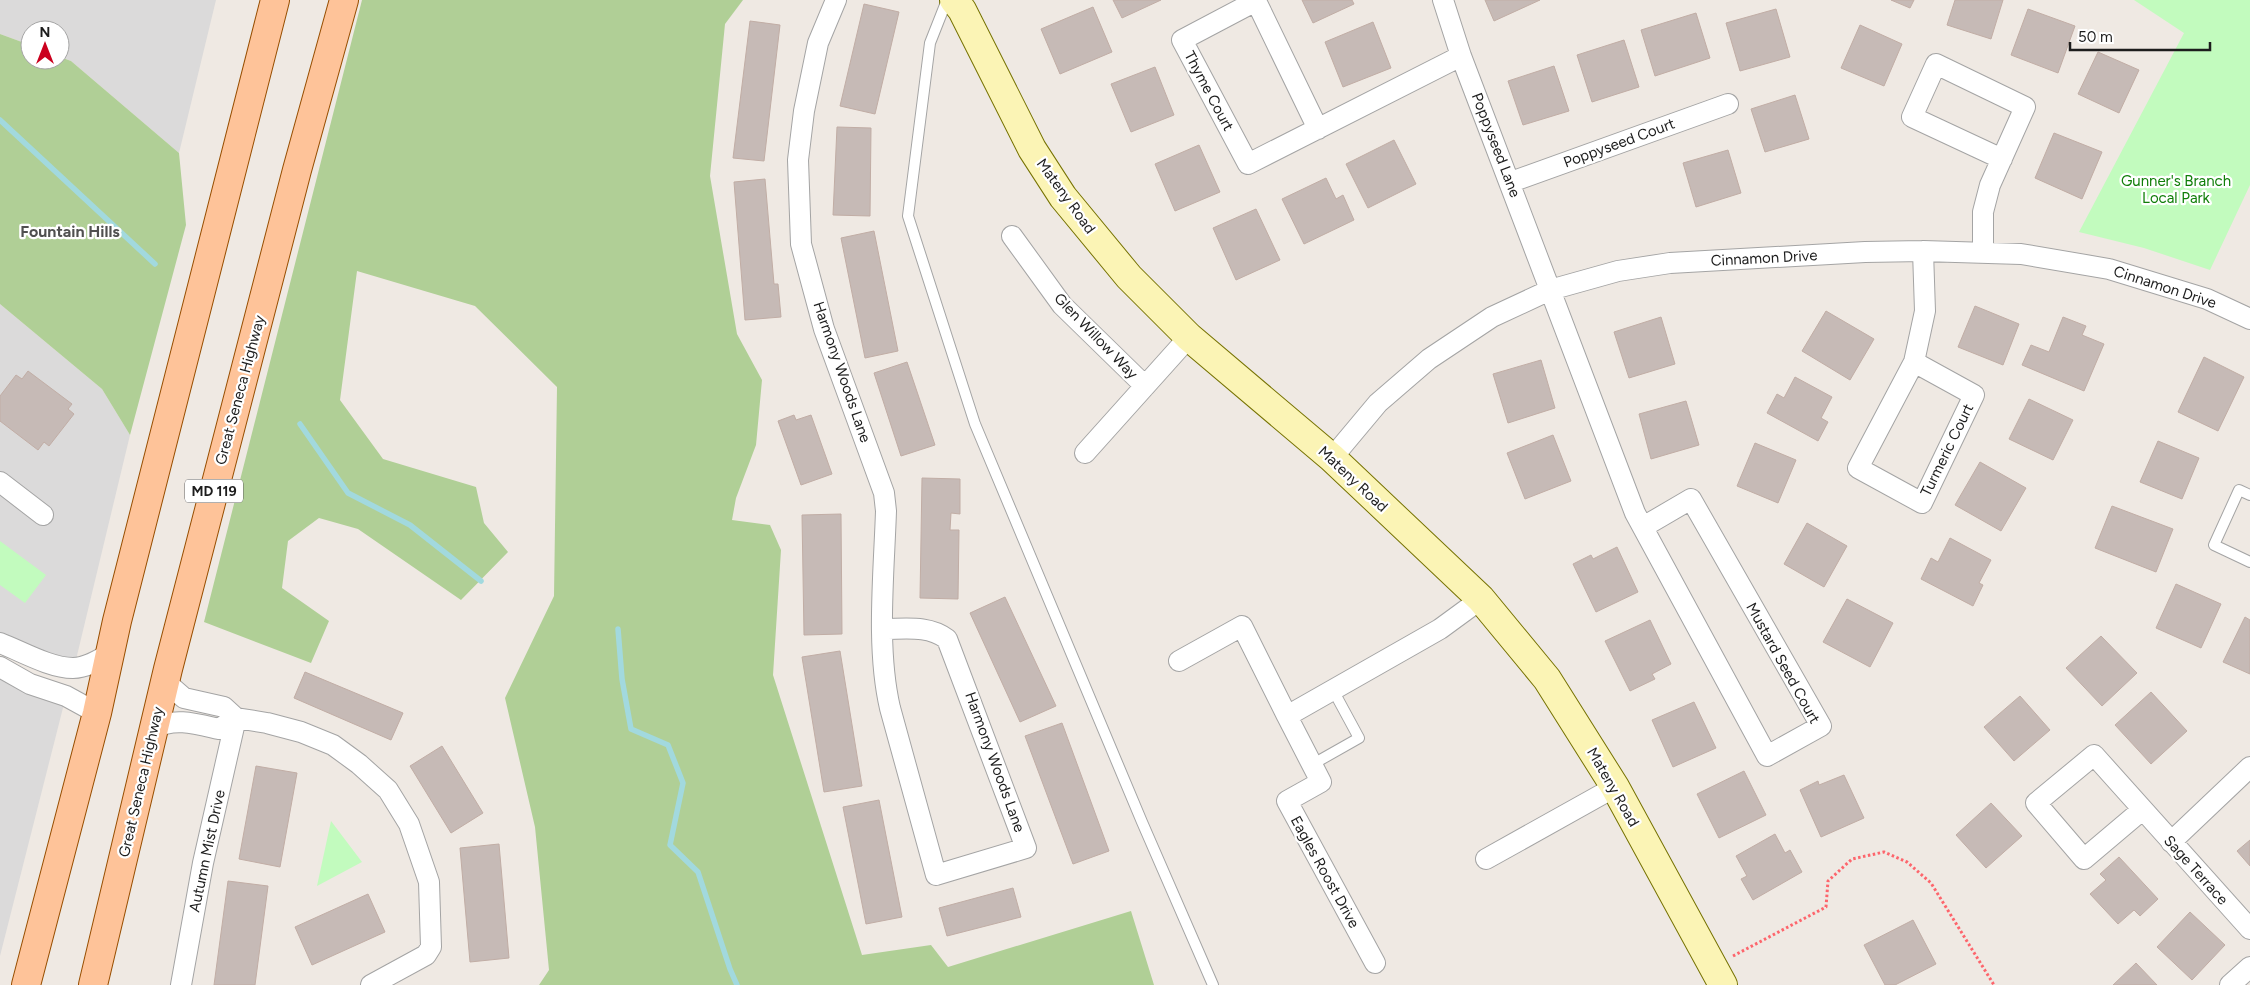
<svg xmlns="http://www.w3.org/2000/svg" width="2250" height="985" viewBox="0 0 2250 985" font-family="Figtree,sans-serif">
<style>
.residential{fill:#dbdada}
.forest{fill:#b0cf96}
.park{fill:#c2fbbe}
.lines{fill:none;stroke-linecap:round;stroke-linejoin:round}
.stream{stroke:#a2d9de;stroke-width:5.5}
.building{fill:#c6bab6;stroke:#c1ada5}
.lane-casing{stroke:#a4a4a4;stroke-width:12}
.street-casing{stroke:#a4a4a4;stroke-width:22}
.secondary-casing{stroke:#767202;stroke-width:30}
.primary-casing{stroke:#974e00;stroke-width:30}
.path{stroke:#fd656c;stroke-width:3;stroke-dasharray:2.5 2.5;stroke-linecap:butt}
.lane{stroke:#fff;stroke-width:10}
.street{stroke:#fff;stroke-width:20}
.secondary{stroke:#fbf4b5;stroke-width:28}
.primary{stroke:#fec399;stroke-width:28}
.labels{text-anchor:middle;stroke-width:4.5;stroke-linejoin:round;paint-order:stroke}
.shield{fill:#fff;stroke:#616161;stroke-width:1}
.shield-label{font-size:14px;font-weight:bold;fill:#1d1d1d}
.street-label{font-size:15px;fill:#1d1d1d;stroke:#fff}
.park-label{font-size:15px;fill:#107e09;stroke:#fff}
.neighbourhood-label{font-size:16px;font-weight:bold;fill:#505050;stroke:#fff}
</style>
<rect width="100%" height="100%" fill="#efe9e3"/>
<path class="residential" d="M0,0H216L179,153L71,61L60,57V30H30V45L0,34Z
M0,304L102,389L130,435L74,668L0,643Z
M0,667L66,696L0,956Z"/>
<path class="forest" d="M362,0H743L725,24L710,176L737,334L762,380L756,445L736,498L732,520L770,525L781,550L773,675L862,955L931,945L948,967L1131,911L1154,985H539L549,970L535,827L505,698L554,596L557,387L475,306L357,271L340,400L383,459L476,487L484,523L508,552L461,600L358,529L319,518L288,541L282,588L329,621L311,663L204,622Z
M0,34L30,45V60H60V57L71,61L179,153L186,225L130,435L102,389L0,304Z"/>
<path class="park" d="M2134,0H2250V185L2210,270L2144,248L2079,232L2184,33Z
M0,541L46,575L25,603L0,585Z
M331,821L362,862L317,886Z"/>
<g class="lines">
<path class="stream" d="M0,120L155,264
M300,424L348,493L410,525L481,581
M618,629L622,679L631,729L668,745L683,783L670,845L698,872L730,969L737,985"/>
</g>
<path class="building" d="M1113,0H1161L1122,18Z
M1302,0H1352L1354,4L1313,23Z
M1485,0H1540L1494,21Z
M1891,0H1914L1910,8Z
M1955,0H2003L1991,39L1947,25Z
M864,4L899,12L875,114L840,106Z
M1093,7L1112,52L1060,74L1041,29Z
M1776,9L1790,57L1740,71L1726,23Z
M2028,9L2075,26L2058,73L2011,55Z
M1696,13L1710,58L1655,76L1641,30Z
M750,21L780,25L764,161L733,158Z
M1373,22L1391,68L1343,87L1325,42Z
M1860,25L1902,44L1884,86L1841,68Z
M1624,40L1639,87L1592,102L1577,55Z
M2098,52L2139,70L2119,113L2078,94Z
M1554,66L1569,111L1523,125L1508,81Z
M1155,67L1174,115L1131,132L1111,84Z
M1795,95L1809,139L1765,152L1751,109Z
M837,127L871,128L870,216L833,215Z
M2054,133L2102,152L2082,199L2035,178Z
M1394,140L1416,184L1368,208L1346,164Z
M1199,145L1220,192L1175,211L1155,164Z
M1728,150L1741,193L1696,207L1683,163Z
M1326,178L1336,199L1343,195L1354,220L1304,244L1282,199Z
M765,179L774,284H778L781,317L745,320L734,182Z
M1256,209L1280,260L1236,280L1213,228Z
M874,231L898,351L865,358L841,238Z
M1975,306L2019,324L2003,365L1958,347Z
M1826,311L1874,339L1850,380L1802,351Z
M1661,317L1675,364L1629,378L1614,332Z
M2063,317L2086,326L2082,335L2104,344L2084,391L2022,365L2031,345L2049,352Z
M2204,357L2244,377L2218,431L2178,412Z
M1541,360L1555,408L1508,423L1493,374Z
M907,362L935,445L901,456L874,373Z
M28,371L72,404L68,409L74,414L49,446L44,442L38,450L0,421V396L16,375L22,379Z
M1795,377L1832,397L1821,418L1828,422L1818,441L1767,413L1777,394L1784,398Z
M2029,399L2073,420L2053,460L2009,439Z
M1686,401L1699,445L1651,459L1639,414Z
M794,415L796,420L811,415L832,474L801,485L778,421Z
M1553,435L1571,481L1525,499L1507,453Z
M2158,441L2199,458L2182,499L2140,482Z
M1755,443L1796,460L1778,503L1737,486Z
M1980,462L2026,488L2001,531L1955,505Z
M922,478L960,479V514L951,513L950,530H959L958,599L920,598Z
M2112,506L2173,529L2156,572L2095,548Z
M841,514L842,634L804,635L802,515Z
M1807,523L1847,546L1824,587L1784,564Z
M1950,538L1991,560L1979,583L1983,585L1973,606L1921,579L1931,558L1938,562Z
M1617,547L1638,592L1596,612L1573,564L1591,555L1593,559Z
M2176,584L2221,604L2201,648L2156,628Z
M1005,597L1056,706L1020,722L970,613Z
M1847,599L1893,623L1870,667L1823,642Z
M2245,617L2250,620V674L2223,662Z
M1650,620L1671,664L1652,674L1655,679L1630,691L1605,641Z
M2101,636L2137,673L2102,706L2066,668Z
M840,651L862,786L824,792L802,657Z
M305,672L403,713L391,740L294,698Z
M2151,692L2187,731L2151,764L2115,725Z
M2020,696L2050,730L2014,761L1984,727Z
M1694,702L1716,748L1673,767L1652,720Z
M1062,723L1109,851L1073,864L1025,736Z
M442,746L483,813L451,833L410,766Z
M256,766L297,773L280,867L239,859Z
M1744,771L1766,815L1719,838L1697,794Z
M1844,775L1864,818L1821,837L1800,790L1818,781L1819,785Z
M879,800L902,917L866,924L843,807Z
M1991,803L2022,836L1986,868L1956,835Z
M1775,834L1785,853L1790,850L1802,872L1753,900L1741,879L1747,876L1736,856Z
M2250,840V866L2237,851Z
M499,844L509,958L470,962L460,848Z
M2119,857L2158,899L2140,916L2134,910L2118,924L2090,894L2106,880L2100,874Z
M228,881L268,886L255,985H214Z
M1013,888L1021,917L947,936L939,908Z
M368,894L385,932L312,965L295,927Z
M2190,912L2225,945L2192,980L2157,947Z
M1913,920L1936,964L1895,985H1885L1864,945Z
M2136,963L2157,985H2113Z"/>
<g class="lines">
<defs>
<path id="lane" d="M947,0L930,43L908,216L975,424L1142,822L1213,985
M2250,495L2239,490L2214,545L2250,562
M1313,764L1359,738L1333,690"/>
<path id="street" d="M836,0L818,43L804,111L798,160L801,244L824,329L884,493L886,511C884,573 876,648 890,708L936,875L1026,848L947,639C928,625 906,629 883,629
M1443,0L1461,56L1635,513L1767,756L1821,726L1691,499L1643,527
M1318,129L1256,1L1182,40L1248,164L1461,56
M1511,182L1728,104
M1012,236L1062,305L1145,386
M1983,252V212L1990,185L2025,107L1936,64L1912,117L2002,159
M1914,362L1974,395L1922,503L1858,468L1914,362L1925,311L1923,251
M1085,453L1189,337
M1332,458L1378,403L1429,359L1492,317L1550,290L1618,271L1670,263L1865,252L1923,251L2021,254L2109,269L2207,299L2250,319
M0,482L43,515
M0,643C21,651 50,668 73,668C86,668 99,660 109,654
M1179,661L1242,626L1287,716L1440,629L1481,599
M0,667L30,684L66,696L97,713
M168,669V684L184,698L224,707L236,718L267,723L301,732L333,745L359,764L388,790L409,824L429,882L431,947L426,955L371,985
M1287,716L1321,782L1287,801L1375,963
M154,728C175,717 197,724 219,729L236,718
M2142,810L2084,859L2036,803L2094,755L2250,929
M2171,842L2250,767
M1486,859L1615,787
M181,985L203,863L236,718
M2230,985L2250,967"/>
<path id="secondary" d="M954,0L962,10L1032,149L1063,197L1129,277L1189,337L1332,458L1481,599L1547,679L1615,787L1723,985"/>
<path id="primary" d="M26,985L97,713L117,621L275,0
M93,985L168,669L297,170L344,0"/>
</defs>
<use href="#lane" class="lane-casing"/>
<use href="#street" class="street-casing"/>
<use href="#secondary" class="secondary-casing"/>
<use href="#primary" class="primary-casing"/>
<path class="path" d="M1733,956L1826,907L1828,881L1852,859L1884,852L1907,862L1931,883L1994,985"/>
<use href="#lane" class="lane"/>
<use href="#street" class="street"/>
<use href="#secondary" class="secondary"/>
<use href="#primary" class="primary"/>
</g>
<g class="labels">
<rect class="shield" x="185" y="479.5" width="58" height="23" rx="4"/>
<g class="shield-label">
<text x="214" y="496">MD 119</text>
</g>
<g class="street-label">
<text transform="translate(1209 91) rotate(62)" y="5">Thyme Court</text>
<text transform="translate(1619 143) rotate(-20)" y="5">Poppyseed Court</text>
<text transform="translate(1496 145) rotate(69)" y="5">Poppyseed Lane</text>
<text transform="translate(1066 196) rotate(54)" y="5">Mateny Road</text>
<text transform="translate(1764 258) rotate(-3)" y="5">Cinnamon Drive</text>
<text transform="translate(2165 287) rotate(18)" y="5">Cinnamon Drive</text>
<text transform="translate(1096 336) rotate(46)" y="5">Glen Willow Way</text>
<text transform="translate(842 372) rotate(71)" y="5">Harmony Woods Lane</text>
<text transform="translate(240 390) rotate(-75)" y="5">Great Seneca Highway</text>
<text transform="translate(1947 450) rotate(-64)" y="5">Turmeric Court</text>
<text transform="translate(1353 479) rotate(43)" y="5">Mateny Road</text>
<text transform="translate(1783 663) rotate(61)" y="5">Mustard Seed Court</text>
<text transform="translate(995 762) rotate(70)" y="5">Harmony Woods Lane</text>
<text transform="translate(141 782) rotate(-77)" y="5">Great Seneca Highway</text>
<text transform="translate(1613 787) rotate(60)" y="5">Mateny Road</text>
<text transform="translate(207 851) rotate(-78)" y="5">Autumn Mist Drive</text>
<text transform="translate(2196 870) rotate(48)" y="5">Sage Terrace</text>
<text transform="translate(1325 872) rotate(61)" y="5">Eagles Roost Drive</text>
</g>
<g class="park-label">
<text x="2176" y="186">Gunner's Branch<tspan x="2176" dy="17">Local Park</tspan></text>
</g>
<g class="neighbourhood-label">
<text x="70" y="237">Fountain Hills</text>
</g>
</g>
<g transform="translate(45 45)"><circle r="24" fill="#ffffff" stroke="#a5a5a5"/>
<path d="M0-4L9 19L0 12L-9 19Z" fill="#cb001e"/>
<text y="-8" font-size="14" font-weight="bold" text-anchor="middle" fill="#1d1d1d">N</text>
</g>
<path d="M2070 42v8h140v-8" fill="none" stroke="#1d1d1d" stroke-width="2.5"/>
<text x="2078" y="42" font-size="15" fill="#1d1d1d" stroke="#ffffff" stroke-width="4" paint-order="stroke">50 m</text>
</svg>
